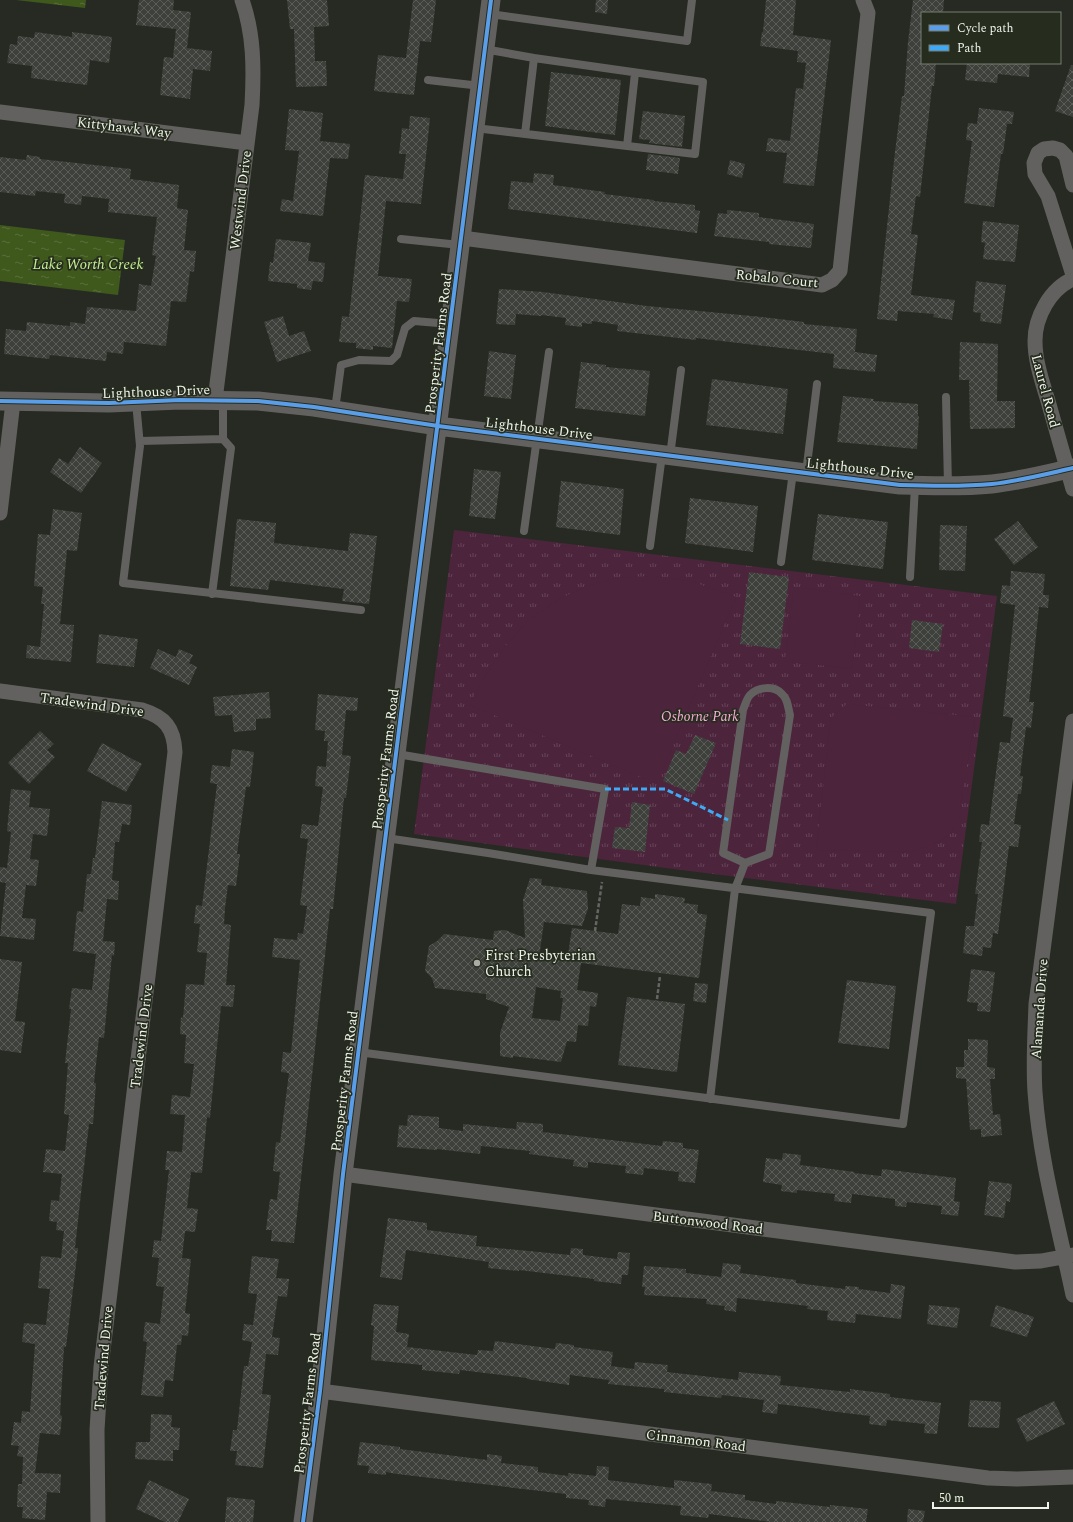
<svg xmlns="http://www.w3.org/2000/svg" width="1073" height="1522" viewBox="0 0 1073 1522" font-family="Spectral,serif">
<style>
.park{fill:url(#park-tufts)}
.pitch{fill:#4c243c}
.water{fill:url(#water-ripples)}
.building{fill:url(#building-cross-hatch);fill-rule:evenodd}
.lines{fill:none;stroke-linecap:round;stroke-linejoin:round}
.path{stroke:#646663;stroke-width:2.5;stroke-dasharray:4 2;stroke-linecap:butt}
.service{stroke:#62615f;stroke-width:8}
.minor{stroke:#62615f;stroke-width:15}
.tertiary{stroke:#62615f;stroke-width:19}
.quiet{stroke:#3fa9f5;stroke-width:3;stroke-dasharray:6 3;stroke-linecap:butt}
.cycleway-casing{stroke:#262d1f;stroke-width:6}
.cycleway{stroke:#5a9eea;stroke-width:4}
.poi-dot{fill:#a9ada4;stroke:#262d1f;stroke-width:1.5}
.labels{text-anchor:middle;stroke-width:3.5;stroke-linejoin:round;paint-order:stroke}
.street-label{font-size:14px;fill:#eff3ea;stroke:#262d1f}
.park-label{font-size:14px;font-style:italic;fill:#f7add6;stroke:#262d1f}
.poi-label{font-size:14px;fill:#eff3ea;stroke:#262d1f;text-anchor:start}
.water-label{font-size:15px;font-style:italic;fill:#c3ee91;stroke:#262d1f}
</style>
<defs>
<pattern id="park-tufts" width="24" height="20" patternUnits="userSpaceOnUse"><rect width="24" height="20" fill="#4c243c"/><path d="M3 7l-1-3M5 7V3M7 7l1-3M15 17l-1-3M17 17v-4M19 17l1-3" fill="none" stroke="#664458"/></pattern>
<pattern id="water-ripples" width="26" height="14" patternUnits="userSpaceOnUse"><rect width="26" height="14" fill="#3f581c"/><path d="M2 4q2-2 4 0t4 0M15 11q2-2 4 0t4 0" fill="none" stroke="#5b703d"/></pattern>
<pattern id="building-cross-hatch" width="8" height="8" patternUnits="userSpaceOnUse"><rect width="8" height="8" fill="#3e413b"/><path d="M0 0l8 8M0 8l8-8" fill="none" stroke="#5a5d58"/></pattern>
</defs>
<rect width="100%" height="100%" fill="#262a22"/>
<path class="park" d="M454,530L997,596L956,904L681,870L414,834Z"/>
<path class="pitch" d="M651,576L690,581L736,597L662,771L646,779L470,705C498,648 532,603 596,584C603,582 610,580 617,578C628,577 640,577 651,576Z
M794,587L860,596L852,669L785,661Z
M847,704L975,717L958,821L950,834L940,841L911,852L816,850L831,718Z"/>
<path class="water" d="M16,0H86L85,8Z
M0,225L125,240L118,295L0,281Z"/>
<path class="building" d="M139,0H174L173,10L191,12L187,48L212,51L210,71L193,69L190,99L160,95L164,57L173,58L176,29L136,25Z
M287,0H327L329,26L314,27L315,61H326L327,86L296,87L294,29H290Z
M413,0H436L431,42L420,41L414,95L374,91L378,55L406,58Z
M596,0H608L607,14L595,12Z
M766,0H796L793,35L831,40L814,186L783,183L787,153L766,151L768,138L790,141L796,88L803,89L806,63L797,62L798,51L760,46L762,32H763Z
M913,0H944L943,13H922V63H936L934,86H932L920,197L916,196L911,234L918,235L911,295L955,300L952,320L933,317L934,314L898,311L897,321L877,319L895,152L902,96H904L908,42Z
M35,32L72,37V32L112,37L109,63L90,60L87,85L31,78L32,66L7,63L10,44L17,45L18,36L34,38Z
M967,63H1030L1029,77L998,74L997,83L965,80Z
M1071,65H1073V117L1055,111Z
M551,72L621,80L615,135L545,126Z
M979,108L1014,112L1012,124H1007L1003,154H1001L994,207L964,203L972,141L966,140L968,123L977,124Z
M289,109L323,113L320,141L350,144L348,159L330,158L323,216L280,211L282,199L293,201L299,151L285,150Z
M643,111L685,116L682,147L649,143L650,140L639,139Z
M410,116L430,118L421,204L386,201L378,276L412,279L409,302L397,301L392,348L373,346V350L356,348V343L339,342L342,316L349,317L365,175L403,179L406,154H399L402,128L409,129Z
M648,154L680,158L678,174L646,170Z
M27,155L40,157V159L131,169L130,179L179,185L177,208L188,210L184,250L196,251L194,272L190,271L186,302L171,301L166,346L124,342L123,354L107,352L106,361L50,355L49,359L4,354L6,329L26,331L27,322L70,326V322L85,324L87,307L136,311L139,284L151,286L156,256L152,255L157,217L108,212L109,199L82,196L81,205L64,203L65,194L36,191L35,196L0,192V157L26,160Z
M730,160L745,164L742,178L727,174Z
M534,173L554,175L553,185L605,192L604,194L654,200V201L695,205V210L700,211L697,233L508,209L511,181L533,183Z
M727,210L759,213V217L814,224L811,248L769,244V242L714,236L718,213L727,214Z
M983,221L1019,225L1015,262L983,259L985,243L981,242Z
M276,239L311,243L308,261L325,263L323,282L313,281L311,290L297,288V284L268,281L270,262L273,263Z
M976,281L1006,285L1001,324L980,321L981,313L973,312Z
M499,289L543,292L647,306L762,317L804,322V324L857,329L855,352L877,355L875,372L833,368L834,354L696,338V340L617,331L618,325L592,321V324L582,323V327L565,325L566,318L541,315V316L516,314L515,325L496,324Z
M283,316L289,336L304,331L311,351L277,362L264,322Z
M960,342L998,344L997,401H1015V428L970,429L969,380H959Z
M489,351L516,355L511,399L484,396Z
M581,362L606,365V367L650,371L645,416L575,408Z
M712,379L788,389L783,434L706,425Z
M843,396L874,399L873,401L918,404V416H919L917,449L837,442Z
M80,447L102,463L81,493L50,472L59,458L68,464Z
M474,469L501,472L495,519L469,516Z
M561,481L624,489L620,535L556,527Z
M690,498L758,506L753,552L685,543Z
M53,509L82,513L77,551L67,550L60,624L74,625L71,662L26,658L27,645L40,647L44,604H41L43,587L34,586L37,546L38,534L50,535Z
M818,514L888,522L883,569L812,560Z
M237,519L276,523L274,543L348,551L350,533L377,536L369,604L342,601L344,589L270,580L268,590L230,586Z
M1018,521L1038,547L1014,565L994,539Z
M940,525L967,526L965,571L939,570Z
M1011,571L1045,574L1043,595H1049L1048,608L1039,607L1031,685L1029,702H1034L1031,728L1026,727L1020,776H1023L1021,794H1018L1014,824L1021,825L1018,847L1009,846L998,934L993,933L991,948L983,947L982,956L963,953L966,926H974L978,894H975L982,842H979L981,824L989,825L1000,742L1010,743L1013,718L1003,716L1015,605L1000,603L1002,585L1010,586Z
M749,572L789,577L780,649L740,644Z
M912,620L943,624L939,652L909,648Z
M99,634L138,639L134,667L96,663Z
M158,649L176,657L179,649L193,655L189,663L197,667L189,685L150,668Z
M269,692L271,718L256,719V730L234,732L232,715L215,716L213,697Z
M318,694L358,698L357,711L346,710L342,755L351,756L346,798H344L333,909H330L294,1243L271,1241L272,1230H266L270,1199L277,1200L280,1172L273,1171L276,1142L280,1143L289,1073L281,1072L283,1052L291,1053L300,960L272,957L274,938L297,940L298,933L303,934L307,906L300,905L308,839L300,838L302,824L318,826L323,787L315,786L317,766L326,767L328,741H324L325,731L315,730Z
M40,731L54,744L47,750L55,757L29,784L8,763Z
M695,735L716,743L694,794L663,781L676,750L686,754Z
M102,743L142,764L126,792L87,771Z
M232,749L254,752L250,787H246L237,854H240L236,886L228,885L225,908L224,924L231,925L226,985H235L233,1007L221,1006L210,1118L207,1117L202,1173L191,1172L187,1208L198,1209L195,1232L185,1231L182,1258L191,1259L185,1313L190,1314L188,1336L182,1335L181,1345H177L173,1381L165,1380L163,1397L141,1395L147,1342L143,1341L145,1322L160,1324L164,1287L156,1286L159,1258L152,1257L154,1240L161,1241L169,1170H165L167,1151L182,1152L185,1115L170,1114L172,1095L190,1097L194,1064L184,1063L186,1035L180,1034L181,1017L183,1018L186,984L204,985L207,953L197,952L200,924L194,923L196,905L202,906L217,784L210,783L212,765L230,767Z
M11,789L31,791L29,807L50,809L47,836L33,834L30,859L39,860L36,886L26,885L22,918L36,919L34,940L0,936L6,883L0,882V867L7,868L11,832L7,831Z
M102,801L132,805L130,825L122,824L119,842H115L112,880L119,881L118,900L107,899L103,941L115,942L114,956L112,955L104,1038L99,1037L94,1083H96L93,1124H89L81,1193L75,1248H78L66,1347H64L60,1415L62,1416L60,1435L40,1433L35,1473L61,1474L60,1493L47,1492L45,1520L22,1518L23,1507H17L18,1484H22L23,1457L17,1456L19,1446L11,1445L14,1422L21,1423L22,1411L30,1412L35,1344L22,1342L24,1323L46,1325L50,1289L38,1288L41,1256L61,1258L64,1231L56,1230L57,1222L49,1221L51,1200L59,1201L62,1174L43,1172L46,1149L65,1151L69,1115L64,1114L68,1063H65L71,1009H69L72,988L92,990L96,954L73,951L77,911L83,912L87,874H91L93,858H95Z
M632,802L650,805L645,852L612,848L615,827L629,828Z
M530,878L542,879L541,885L587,891L588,909L582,926L544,922L539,957L564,961L565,953L568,954L572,928L618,934L622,904L640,906L641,897L655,899V894L685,898L684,903L698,905L697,913L707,915L699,978L581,963L577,990L598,993L596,1007L590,1006L588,1026L578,1025L576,1042L567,1041L561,1062L513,1056V1058L500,1056V1033L509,1007L486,999V994L435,988L432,978L425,971L429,946L437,941L444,934L493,940L494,931L505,930L525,938L523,900ZM536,987L561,991L560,998H563L560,1021L532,1018Z
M0,959L22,962L15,1021L25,1022L21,1053L0,1050Z
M971,969L995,972L990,1012L977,1011L978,1003L967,1002Z
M847,980L896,986L889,1049L838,1043Z
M695,983L708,984L706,1003L693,1001Z
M627,997L685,1004L677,1072L618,1065Z
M968,1039L988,1040L987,1067L995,1068V1079H990L993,1115L1000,1114L1002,1135L981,1137V1129L970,1130L966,1079L956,1078V1067H964V1050H968Z
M408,1115L439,1117V1128L463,1131V1124L516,1129L517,1122L543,1124V1132L662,1146L663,1141L683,1143V1148L699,1150L695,1183L678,1181L679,1172L644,1168L643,1175L625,1173L626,1166L588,1162V1168L573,1166L574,1160L529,1154L530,1151L481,1146L480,1154L437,1149V1150L397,1147L399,1125L407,1126Z
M783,1153L801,1155L800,1165L855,1172L854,1173L881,1176L882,1169L956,1178L954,1201L960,1202L958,1216L941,1214L942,1206L907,1202L906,1207L895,1206V1199L852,1194L851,1203L834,1201L835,1194L797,1190V1193L781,1191L782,1185L763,1182L766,1158L782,1160Z
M989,1181L1012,1184L1010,1202L1006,1201L1004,1218L984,1215Z
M388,1218L427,1223V1230L477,1236L476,1246L570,1255L571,1248L583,1249V1255L617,1259L618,1252L630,1253L628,1275H622L621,1284L594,1281V1279L519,1270V1271L488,1268L489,1262L406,1250L402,1280L380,1277Z
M252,1256L279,1259L276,1278L289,1279L287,1297L278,1296L272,1337L280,1338L278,1355L266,1354L262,1394L271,1395L263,1468L235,1465L237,1451H230L233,1430H237L244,1366H248L252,1342L242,1340L244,1324L253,1325L257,1294L248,1293Z
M723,1263L741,1265L740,1273L796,1280V1283L845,1289V1286L859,1287V1289L890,1293L891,1284L905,1286L901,1319L856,1314L855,1323L827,1320L828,1311L807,1309L808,1306L737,1298L736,1312L724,1310L725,1306L706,1304L707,1299L644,1295L645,1287H642L644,1266L686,1269V1273L721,1277Z
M374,1304L399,1306L396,1332L409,1334L407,1347L477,1355L478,1350L493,1351L495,1341L555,1349L556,1343L574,1345V1347L613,1352L611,1366L634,1369L635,1362L668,1365L667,1372L738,1380L739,1372L781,1376L780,1385L850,1392V1389L890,1394V1397L941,1403L937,1434L924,1433L925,1424L887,1420L886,1426L869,1424L870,1416L821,1410V1409L778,1404L777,1414L762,1412L764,1400L722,1395L721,1398L664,1392V1389L608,1384L609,1380L570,1375L569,1385L527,1379V1378L460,1370L459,1374L422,1370V1365L371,1360L374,1326L371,1325Z
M929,1305L960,1308L957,1328L927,1324Z
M996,1305L1034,1317L1027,1337L990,1326Z
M970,1400L1001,1402L999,1428L968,1427Z
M1054,1401L1065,1424L1027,1442L1016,1419Z
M151,1414L172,1415L171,1427L180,1428L179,1450H173V1461L135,1459L136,1442H150Z
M360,1442L400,1447V1449L487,1460V1454L502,1456L501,1463L538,1467V1472L568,1476V1473L596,1476L597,1466L609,1467L608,1480L674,1488V1480L712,1484L711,1491L745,1495V1500L776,1504V1501L830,1507V1505L868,1509L866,1522H771L709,1514L708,1518L680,1515L681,1506L606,1499L605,1507L588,1505L589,1500L566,1498V1494L397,1474L386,1472V1475L368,1473L369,1466L357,1465Z
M149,1480L189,1499L178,1522H165L136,1509Z
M227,1497L255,1500L253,1522H225Z
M908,1509L925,1511L923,1522H907Z"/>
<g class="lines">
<path class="path" d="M595,931L602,882
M657,999L660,976"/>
<path class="service" d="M490,14L687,41L692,0
M484,49L534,58L525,134
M428,80L481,86
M475,128L695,154L703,82L534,58
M627,146L635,73
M401,239L460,245
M946,397L948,486
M136,402L140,446L123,583L361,610
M335,410L341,365L359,360L391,361L397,355L405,328L414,321L450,324
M140,441L223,439
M670,456L681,370
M806,473L817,384
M524,531L549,352
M650,546L662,455
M781,562L793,472
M910,577L915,486
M212,594L231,448L223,439V400
M397,754L605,789L591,870
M358,1052L903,1124L931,913L591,870L488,853L386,838
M710,1099L735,889L745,863L769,854L790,715C788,708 788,699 782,694C774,685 758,687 750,695C747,698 745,705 743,710L723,853L745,863"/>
<path class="minor" d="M0,112L247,143
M1073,185L1066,156L1060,150L1053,148L1044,149L1038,153L1034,163L1035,174L1048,196L1073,275
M462,238L822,285L832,280L840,271L868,13L863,0
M1073,279C1050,289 1035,317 1035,341C1035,361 1042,381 1048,401C1056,430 1065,460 1073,489
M215,400L252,105C254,69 254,34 242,0
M0,513L13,402
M0,691L142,710C165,717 174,728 175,752L101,1367L97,1430L98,1522
M1073,721L1036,1004C1035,1033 1033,1062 1035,1092C1040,1161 1059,1228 1073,1295
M343,1174L1015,1262L1041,1261L1073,1255
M320,1391L988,1478L1017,1479L1073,1477"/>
<path class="tertiary" d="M0,401L109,403L180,400L258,401L314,407L438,426L900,485C931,486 961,487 992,484C1019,481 1046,474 1073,468
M303,1522L320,1391L343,1174L491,0"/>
<path class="quiet" d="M605,789H665L728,820"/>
<defs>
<path id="cycleway" d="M0,401L109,403L180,400L258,401L314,407L438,426L900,485C931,486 961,487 992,484C1019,481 1046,474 1073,468
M303,1522L320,1391L343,1174L491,0"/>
</defs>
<use href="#cycleway" class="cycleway-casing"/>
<use href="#cycleway" class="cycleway"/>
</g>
<circle class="poi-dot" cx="477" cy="963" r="4"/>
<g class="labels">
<g class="street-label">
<text transform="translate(124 127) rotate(7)" y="5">Kittyhawk Way</text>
<text transform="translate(240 200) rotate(-83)" y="5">Westwind Drive</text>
<text transform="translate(777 278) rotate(6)" y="5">Robalo Court</text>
<text transform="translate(438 343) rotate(-83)" y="5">Prosperity Farms Road</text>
<text transform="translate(156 391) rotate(-2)" y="5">Lighthouse Drive</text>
<text transform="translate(1046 391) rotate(75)" y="5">Laurel Road</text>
<text transform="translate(539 428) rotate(7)" y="5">Lighthouse Drive</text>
<text transform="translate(860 468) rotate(6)" y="5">Lighthouse Drive</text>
<text transform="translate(92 704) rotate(8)" y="5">Tradewind Drive</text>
<text transform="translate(385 759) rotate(-83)" y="5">Prosperity Farms Road</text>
<text transform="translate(1039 1009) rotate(-86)" y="5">Alamanda Drive</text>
<text transform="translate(141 1036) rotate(-83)" y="5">Tradewind Drive</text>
<text transform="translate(344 1081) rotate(-83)" y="5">Prosperity Farms Road</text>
<text transform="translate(708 1222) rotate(7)" y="5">Buttonwood Road</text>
<text transform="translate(103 1358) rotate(-85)" y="5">Tradewind Drive</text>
<text transform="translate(307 1403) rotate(-83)" y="5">Prosperity Farms Road</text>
<text transform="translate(696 1440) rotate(7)" y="5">Cinnamon Road</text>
</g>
<g class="park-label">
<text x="700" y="721">Osborne Park</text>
</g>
<g class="poi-label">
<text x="485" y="960">First Presbyterian<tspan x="485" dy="16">Church</tspan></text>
</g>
<g class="water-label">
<text x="88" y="269">Lake Worth Creek</text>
</g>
</g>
<rect x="921" y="12" width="140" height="52" fill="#262d1f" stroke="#767c70"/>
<rect x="929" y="25" width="20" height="6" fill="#5a9eea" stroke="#767c70"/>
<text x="957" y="32" font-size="12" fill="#eff3ea">Cycle path</text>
<rect x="929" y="45" width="20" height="6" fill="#3fa9f5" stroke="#767c70"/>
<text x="957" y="52" font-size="12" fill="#eff3ea">Path</text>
<path d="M933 1502v6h115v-6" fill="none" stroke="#eff3ea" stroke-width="2"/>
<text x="939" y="1502" font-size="12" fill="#eff3ea" stroke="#262d1f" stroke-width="3" paint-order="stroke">50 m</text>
</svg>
